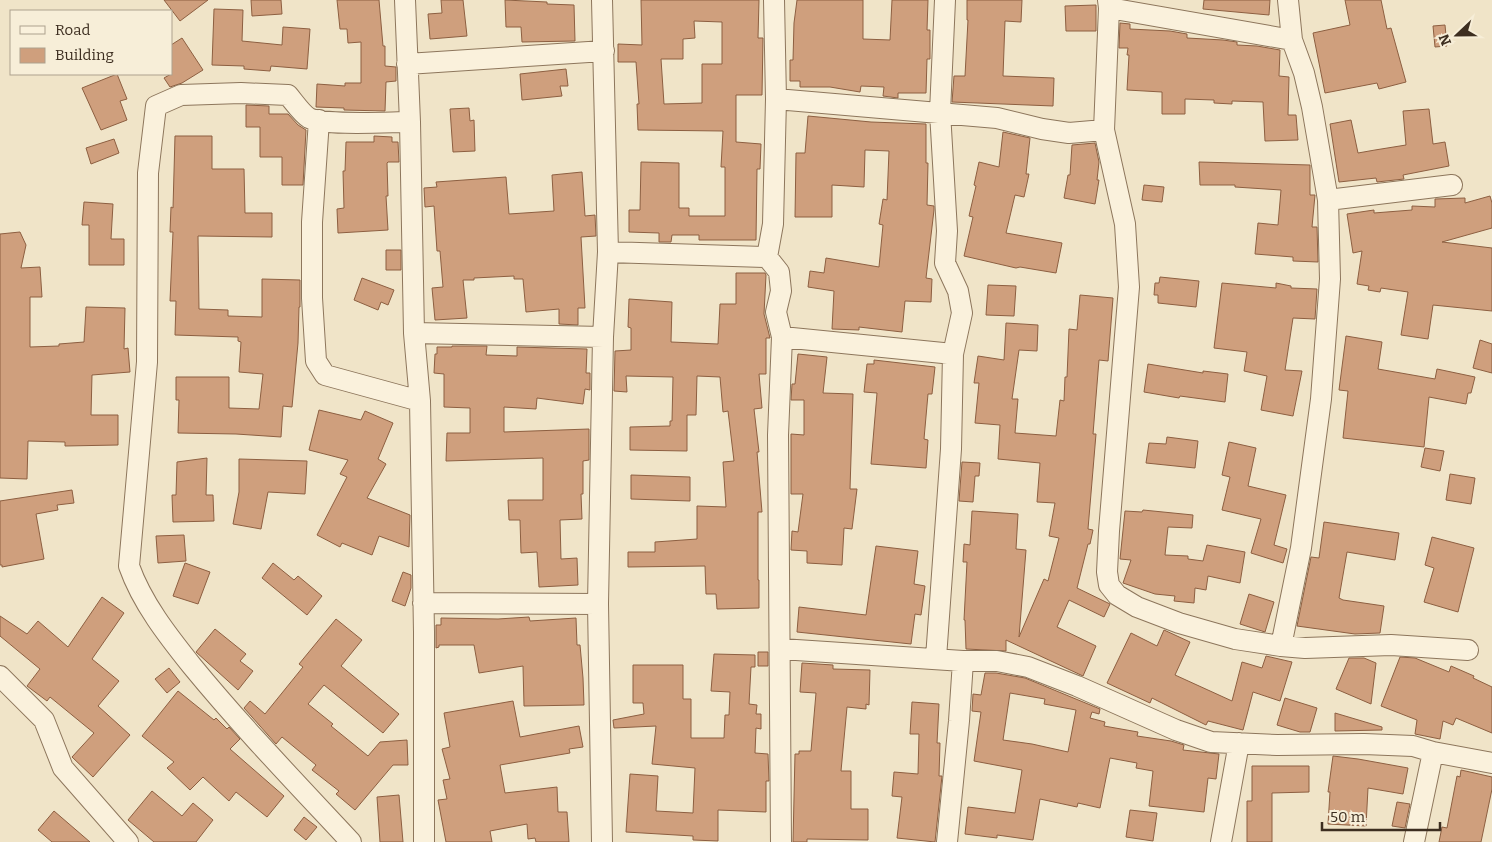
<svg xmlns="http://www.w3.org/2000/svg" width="1492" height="842" viewBox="0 0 1492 842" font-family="Bitter,serif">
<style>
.building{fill:#cf9f7d;stroke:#8d5f41;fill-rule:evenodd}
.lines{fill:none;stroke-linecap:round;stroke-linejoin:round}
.minor-casing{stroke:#8d765c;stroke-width:22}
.minor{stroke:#faf1dc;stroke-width:20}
</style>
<rect width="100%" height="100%" fill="#f0e4c8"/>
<path class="building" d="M164,0H208L180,21Z
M251,0H281L282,14L252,16Z
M337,0H379L383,46H385V66L396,67V81L386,82L385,111L344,110V108L316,107L317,84L345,86V83H361V42L348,43L347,29H340Z
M441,0H463L467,36L430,39L428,14L442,13Z
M505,0L547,2V4L574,5L575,41L522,42L521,27H506Z
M641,0H759L758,38H763L762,95H736V142L761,144L760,169H757L756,240H699V235H672L671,242H659V233L629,232V210H640L641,162L679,163V208H689V216H725V167H721L723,131L638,130L637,104H639L636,62H618V44L642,45ZM694,21L722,22V64H702V103L664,104L661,59H683V39L695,38Z
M797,0H863V39L890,40L892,0H928L927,30H930V59H927L926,93H898V98L883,96L884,87L861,86L860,92L830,87H800V81H790V60H793L794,23Z
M967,0H1022L1021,22L1005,21L1003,76L1054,78L1053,106L952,102L954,76H965L968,20H967Z
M1204,0H1270L1269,15L1203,9Z
M1345,0H1381L1387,29L1391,28L1406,82L1379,89L1377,83L1325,93L1313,33L1350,25Z
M1096,5V31H1066L1065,6Z
M214,9L243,10L242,41L282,45L283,27L310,29L307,69L271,66L270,71L244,69V66L212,65Z
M1120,23L1130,24V29L1170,31L1187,34V38L1223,40L1237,42V45L1257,46L1280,50L1279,76L1289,77L1288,115H1296L1298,140L1265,141L1263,102L1232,101V104L1214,103V100L1185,99V114H1162V92L1127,90L1129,55H1127L1128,48H1119Z
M1445,25L1447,46L1435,47L1433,26Z
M182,38L203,70L182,83L170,87L164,78L171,74V45Z
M566,69L568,86H560L562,96L522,100L520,74Z
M117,74L127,99L120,101L127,120L101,130L82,88Z
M246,105L269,106V114H288L298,125L306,130L303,185H282V157H260V127H246Z
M469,108L470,121L474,120L475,151L453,152L450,109Z
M1429,109L1433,144L1445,142L1449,166L1403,175L1404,179L1377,182L1376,178L1339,182L1330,124L1351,120L1358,153L1375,150L1406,145L1403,111Z
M808,116L871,122L926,124V163H928L927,205L934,206V210L926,278L932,279L931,302L905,301L902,332L859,327V330L832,329L834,291L808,287L810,271L824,273L826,258L879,267L883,225L879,224L883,199L887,200L889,151L865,150L864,187L832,185V217H795L796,153H805Z
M1003,132L1030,138L1026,174H1029L1024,197L1015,195L1006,233L1062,243L1056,273L1020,267L1016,268L964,256L973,217L969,216L976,186L974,185L979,162L999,167Z
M175,136H212V169H244L245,213H272V237L198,236L199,309L228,310V316L262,317V279L300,280V307H299L298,343L292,407L283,406L281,437L236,434L178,433L179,400H176V377H229V408L259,409L263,374L239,372L241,342L238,341V337L175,335L176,301H170L173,232H170L171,207L173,208Z
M374,136L392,137V142H398L399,162H388L387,163L388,196H386L388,230L338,233L337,209L344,208L343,171H345L346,142H374Z
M114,139L119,153L91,164L86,148Z
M1095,143L1099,162L1097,180H1099L1095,204L1064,198L1068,175H1070L1072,145Z
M1199,162L1310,165V195H1315L1312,227H1317L1318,262L1293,261V257L1255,254L1258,223L1278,225L1281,190L1235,187V185H1200Z
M582,172L585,216L595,215L596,236L581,237L585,308H578V325L559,324V309L526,312L523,279H514V276L474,278V280H463L467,318L435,320L432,288L443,287L440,251H437L434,206L425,207L424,188L437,187L436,182L506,177L509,214L554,211L552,175Z
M1144,185L1164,187L1162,202L1142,200Z
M1490,196L1492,203V228L1442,242L1492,248V311L1433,305L1428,339L1401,335L1408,292L1381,288L1380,292L1368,290L1369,286L1357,284L1362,251L1353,253L1347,214L1374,210V213L1412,210V206L1435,207V199L1465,198V203Z
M84,202L113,204L111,239H124V265H89V225H82Z
M20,232L26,245L21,268L40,267L42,297H30V347L59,346V344L84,342L86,307L125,308L124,349L128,348L130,372L92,375L91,415H118V445L65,446V442L28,441L27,479L0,478V234Z
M386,250H401V270H386Z
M736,273H765L766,275L764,314L770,338H766V374H759L762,408L754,409L759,452H757L762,512H758V580H759V608L717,609L716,594H706L705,566L628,567V552H655V542L697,539V506L726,507L723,462L734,461L728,411L723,412L720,377L697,376L696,415H687V451L630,450V427L670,426V421H672L673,377L626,376L627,392L614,391L615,351L631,350V328L628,327L629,299L672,302L671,342L718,344L720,304H736Z
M1160,277L1199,281L1196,307L1158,303V295H1154L1155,283H1159Z
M362,278L394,290L388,305L381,302L378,310L354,300Z
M1222,283L1276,288V283L1291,286V288L1317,289L1315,319L1293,318L1285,370L1302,371L1293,416L1261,410L1267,376L1244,371L1247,352L1214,348Z
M988,285L1016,286L1014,316L986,315Z
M1080,295L1113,298L1108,361L1099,360L1093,434H1096L1088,529L1093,530L1090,544H1088L1077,588L1110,604L1104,617L1069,600L1057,627L1096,646L1083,676L1006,640V651L966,649L965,620H964L967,562H963L964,544L970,545L972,511L1018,514L1016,549L1026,550L1019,637L1044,579L1048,581L1059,538L1049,536L1055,503L1037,502L1040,463L998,459L1000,425L975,423L979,383H974L978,356L1004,360L1006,323L1038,325L1037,351L1019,350L1012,399H1018L1015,433L1056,436L1060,400L1064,401L1065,377H1067L1069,329L1077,330Z
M1346,336L1382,342L1378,369L1435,379L1437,369L1475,377L1471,393H1468L1466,404L1429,397L1424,447L1343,438L1348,391L1339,390Z
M1480,340L1492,344V373L1473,368Z
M452,346H487L486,355L517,356V347L587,349L586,373H590V390L585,389L583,404L537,398L536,409L504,407V432L589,429V460L583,461V494H581L582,519L560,520L561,559L577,558L578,585L539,587L537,552L521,553L520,520H509L508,500H543V458L446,461L447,433H470V408L444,407V374L434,373L435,354H437V347H452Z
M798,354L827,357L823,393L853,394L850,489H857L852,529L844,528L842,565L807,563V551L791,550L792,531L798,532L803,494H791V434L804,435V400H791L792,384H795Z
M874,360L935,367L932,394H928L924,439L928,440L926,468L871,464L877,393L864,392L867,364H874Z
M1148,364L1203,373V371L1228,374L1225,402L1180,396L1179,398L1144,392Z
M319,410L361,420L365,411L393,423L378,459L386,464L367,498L410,515L409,547L379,536L372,555L342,543L340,547L317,535L347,477L340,474L348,460L309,450Z
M1167,437L1198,441L1195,468L1146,463L1149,443L1166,444Z
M1229,442L1256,448L1248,486L1286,495L1274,545L1287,549L1283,563L1251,553L1261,519L1222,510L1230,477L1222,475Z
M1425,448L1444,451L1440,471L1421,467Z
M207,458L206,495H213L214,521L173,522L172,495H176L177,462Z
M239,459L307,461L305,494L268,492L261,529L233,524L239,492Z
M962,462L980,463L979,476H975L973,502L959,501Z
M1450,474L1475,478L1471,504L1446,500Z
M631,475L690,477V501L631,499Z
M72,490L74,503L57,505L58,510L36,514L44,559L2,567V565H0V501Z
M1143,510L1193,515L1192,528L1168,527L1165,555L1188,556V559L1203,561L1207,545L1245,552L1240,583L1208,576L1206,590L1195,588L1194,603L1174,601L1175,596L1155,594L1123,583L1131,560L1120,559L1125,511L1142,512Z
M1324,522L1399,533L1395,560L1347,552L1339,598L1343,600L1384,606L1380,633L1355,634L1297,626L1311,557L1319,558Z
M184,535L186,561L158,563L156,536Z
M1432,537L1474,548L1458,612L1424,602L1434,568L1425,565Z
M876,546L918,551L914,584L925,586L921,615L915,614L911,644L797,632L799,607L866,615Z
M185,563L210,572L198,604L173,596Z
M273,563L294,580L298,576L322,596L307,615L262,578Z
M403,572L411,575V588L405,606L392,601Z
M1249,594L1274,602L1265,632L1240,624Z
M102,597L124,613L92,659L119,681L98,706L130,735L93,777L72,757L94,733L50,697L47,701L27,686L40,669L0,636V616L27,634L38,621L68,647Z
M529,617L530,621L576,618L577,645H580L583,678L584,705L524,706L523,666L479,673L474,645H439V647L436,648V625H441V618L498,619Z
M336,619L362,640L341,666L399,714L383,733L324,685L308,704L333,724L331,726L368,756L380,742L407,740L408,765H393L355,810L336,794L339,791L312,770L316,765L282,737L276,744L244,708L250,701L265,714L303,667L299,664Z
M215,629L246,654L240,661L253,671L238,690L196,652Z
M1164,630L1190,642L1175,675L1232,701L1242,662L1262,668L1266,656L1292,662L1280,701L1253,692L1243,730L1208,721L1206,725L1152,698L1150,703L1107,683L1131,633L1157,646Z
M758,652H768V666H758Z
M714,654L755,655V667H751L749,704L757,705L756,714H761V729L756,728L755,753L768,754L769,781H766V812L718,810V841L693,840V836L626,832L630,774L658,776L656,811L693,813L695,768L652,764L656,726L614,728L613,720L644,714L643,703H633V665H683V699H691V738H724L725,715H729L730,692L711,691Z
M1400,657L1415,658L1449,672L1451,666L1474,676L1473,678L1492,687V733L1456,718L1453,725L1443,721L1440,739L1415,734L1417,720L1381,706Z
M1349,658H1364L1376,663L1371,704L1336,689Z
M802,663L833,665V669L870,670L869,705L866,704V709L847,707L841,771H851V809H868V840L807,839V842H793L795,754H799V751H811L816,693L800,692Z
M169,668L180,682L167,693L155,679Z
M985,673H996L1025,678L1100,709L1099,714L1092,712L1090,718L1105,722L1104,726L1138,732L1137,736L1171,741L1184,745L1183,750L1219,754L1216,779L1208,778L1204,812L1149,806L1153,771L1136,768L1137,763L1110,758L1100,808L1078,803L1077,807L1040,799L1033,840L997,835V838L965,834L968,807L1015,813L1022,770L974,761L981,712L972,711L973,694L981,695ZM1010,693L1045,699L1044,704L1076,710L1068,752L1032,744L1003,740Z
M178,691L214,720L216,718L227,729L229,727L240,739L230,749L284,796L267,817L236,792L229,801L203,777L190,790L167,768L174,762L142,736Z
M1285,698L1317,708L1310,732H1300L1277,725Z
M513,701L520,737L579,726L583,747L569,749L570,753L500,765L505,793L557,787L558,812H567L569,842H536L535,838L528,839L527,824L490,831L492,842H446L438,800L447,799L443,780L450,779L442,749L450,747L444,713Z
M912,702L939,704L937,743H940L939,776H942L935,842L897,838L902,797L892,796L894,772L918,774L919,734H910Z
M1335,713L1382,727V730L1335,731Z
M1333,756L1358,759L1408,768L1403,794L1368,788L1366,826L1328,824L1330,792H1328Z
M1252,766H1309V792L1272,793V842H1247V801H1252Z
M1461,770L1492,777V789L1481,842H1439L1442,827L1447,828L1457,776L1460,777Z
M152,791L182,816L193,803L213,820L196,842H154L128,820Z
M399,795L403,842H380L377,797Z
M1397,802L1410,804L1405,828L1392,826Z
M1130,810L1157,813L1153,841L1126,837Z
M54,811L90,842H52L38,830Z
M304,817L317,827L306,840L294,830Z"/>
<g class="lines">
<defs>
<path id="minor" d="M405,0L410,122L414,333L420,401L424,632V842
M774,0L776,99L773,224L767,257L779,272L781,291L776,312L782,337L778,435L781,842
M1108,0L1109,8L1104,130L1125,224L1129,287L1109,531L1107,572L1109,585L1117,595L1137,607L1179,623L1235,639L1281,646L1305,648L1391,645L1468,650
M1109,8L1292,40
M407,64L604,51
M776,99L997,118L1042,129L1069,133L1104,130
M319,120L312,222V298L316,361L325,375L420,401
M1328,200L1452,185
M608,252L767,257
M414,333L603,337
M782,337L953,354
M423,603L598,604
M1281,646L1301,548L1321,399L1330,279L1328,200L1312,107L1304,73L1292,40L1288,0
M781,649L963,661H997L1028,667L1077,686L1176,730L1211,742L1277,745L1364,744L1413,746L1433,752L1492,763
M936,658L951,449L953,354L962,313L958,291L945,263L947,231L940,112L945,0
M0,676L44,720L63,768L128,842
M351,842C297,784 242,727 192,666C168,636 142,603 129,566L147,362L148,173L156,106L181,95L241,93L288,95C294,102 302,114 309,118C326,126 389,122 410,122
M602,842L598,604L603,337L608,252L602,0
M947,842L959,721L963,661
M1221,842L1239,743
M1414,842L1433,752"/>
</defs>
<use href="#minor" class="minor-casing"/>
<use href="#minor" class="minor"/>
</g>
<rect x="10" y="10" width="162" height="65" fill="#f7eed8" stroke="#ada18e"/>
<rect x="20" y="26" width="25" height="8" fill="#faf1dc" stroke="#ada18e"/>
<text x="55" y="35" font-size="15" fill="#3d2e20">Road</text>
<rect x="20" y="48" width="25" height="15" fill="#cf9f7d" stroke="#ada18e"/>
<text x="55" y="60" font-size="15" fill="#3d2e20">Building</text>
<g transform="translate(1457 35) rotate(248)" stroke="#f7eed8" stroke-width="4" paint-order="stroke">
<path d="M0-4L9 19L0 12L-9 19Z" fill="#3d2e20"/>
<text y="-8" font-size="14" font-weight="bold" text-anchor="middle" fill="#3d2e20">N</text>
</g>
<path d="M1322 822v8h118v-8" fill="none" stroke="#3d2e20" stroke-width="2.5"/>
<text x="1330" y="822" font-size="15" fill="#3d2e20" stroke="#f7eed8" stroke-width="4" paint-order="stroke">50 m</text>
</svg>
